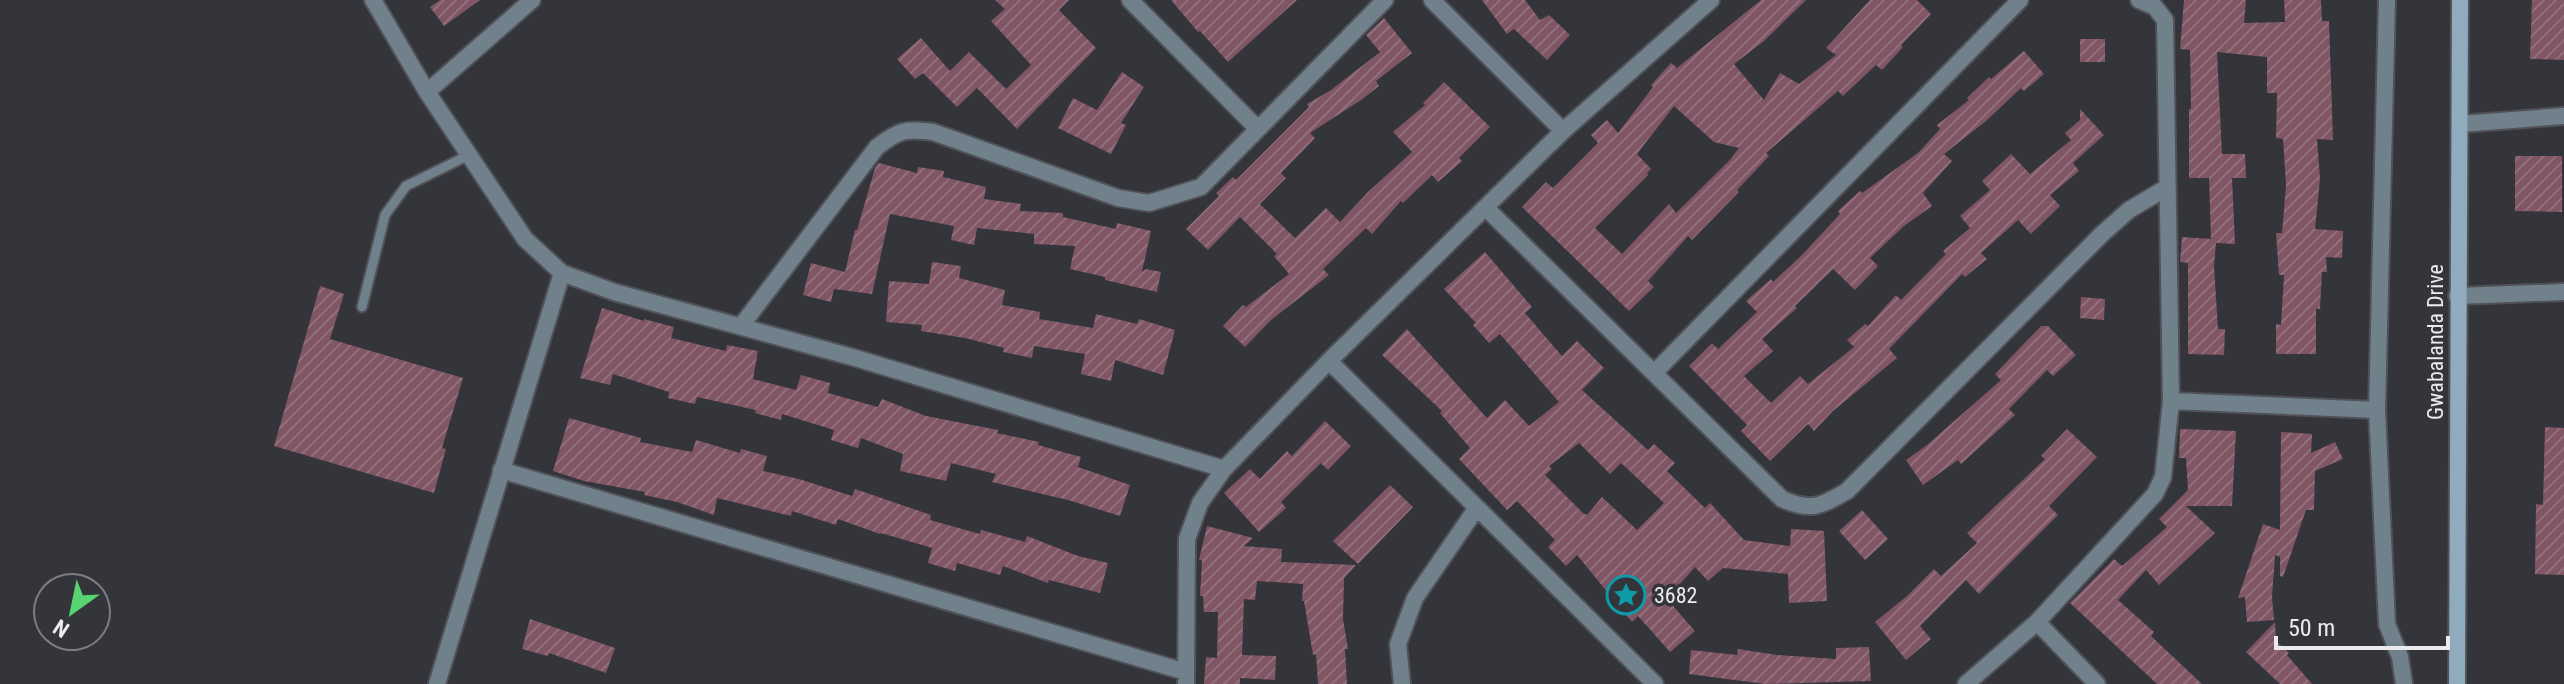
<svg xmlns="http://www.w3.org/2000/svg" width="2564" height="684" viewBox="0 0 2564 684" font-family="'Roboto Condensed',sans-serif">
<style>
.building{fill:url(#building-hatch);fill-rule:evenodd}
.lines{fill:none;stroke-linecap:round;stroke-linejoin:round}
.lane-casing{stroke:#515158;stroke-width:13}
.street-casing{stroke:#515158;stroke-width:20}
.secondary-casing{stroke:#515158;stroke-width:20}
.lane{stroke:#70818c;stroke-width:9}
.street{stroke:#70818c;stroke-width:16}
.secondary{stroke:#90abbe;stroke-width:16}
.labels{text-anchor:middle;stroke-width:7;stroke-linejoin:round;paint-order:stroke}
.street-label{font-size:22px;fill:#ebebef;stroke:#34343b}
.poi-label{font-size:22px;fill:#ebebef;stroke:#34343b;text-anchor:start}
</style>
<defs>
<pattern id="building-hatch" width="6" height="6" patternUnits="userSpaceOnUse" patternTransform="scale(2)"><rect width="6" height="6" fill="#805665"/><path d="M-1 1l2-2M0 6l6-6M5 7l2-2" fill="none" stroke="#926e7b"/></pattern>
</defs>
<rect width="100%" height="100%" fill="#34343b"/>
<path class="building" d="M440,0H480L444,26L430,7Z
M995,0H1069L1059,10L1096,48L1017,129L977,88L957,107L923,73L915,79L897,59L921,38L950,71L969,52L1006,89L1031,65L991,21L1005,9Z
M1171,0H1297L1228,62L1200,31L1198,32Z
M1482,0H1525L1540,20L1549,15L1570,35L1547,60L1514,29L1507,34Z
M1761,0H1806L1764,41L1734,64L1764,100L1780,73L1799,84L1836,55L1826,48L1870,0H1917L1931,14L1901,45L1903,47L1882,70L1876,65L1843,96L1838,91L1766,153L1769,156L1737,190L1739,192L1692,240L1688,236L1648,281L1654,287L1629,311L1522,207L1546,182L1553,188L1598,143L1591,135L1607,120L1618,133L1653,87L1651,85L1671,63L1677,68ZM1674,106L1714,142L1739,148L1729,161L1676,213L1669,204L1622,254L1595,228L1648,175L1647,173L1651,169L1637,154Z
M2184,0H2246L2244,23L2285,22L2284,0H2321L2322,21H2329L2333,140L2317,139L2320,179L2315,229L2343,231L2342,258L2326,257L2327,272H2322L2320,309H2316V354H2276V324L2281,325L2284,275H2279L2276,233H2282L2286,185L2283,139L2276,138L2277,93H2267V57L2217,52L2222,154H2245L2246,178H2232L2235,244L2216,243L2214,266L2218,329H2225L2224,355L2188,354V263L2180,262L2182,237L2211,239L2209,178H2189V109H2191L2190,50L2180,49Z
M2532,0H2564V60L2530,59Z
M1384,18L1412,53L1376,81L1379,86L1361,100L1310,133L1315,138L1281,173L1286,178L1260,204L1295,238L1326,208L1340,222L1367,193L1412,152L1393,132L1425,105L1423,103L1444,82L1490,127L1459,158L1462,161L1438,182L1432,175L1403,203L1401,201L1372,234L1366,228L1323,269L1329,275L1271,320L1245,347L1223,326L1243,305L1246,307L1289,274L1274,256L1277,254L1240,217L1208,250L1186,229L1219,196L1216,193L1233,177L1236,180L1309,107L1307,104L1331,90L1380,52L1366,35Z
M2080,39H2105V62H2080Z
M2024,51L2044,74L2024,91L2021,88L1986,121L1944,154L1952,161L1923,193L1932,206L1904,226L1870,258L1878,266L1855,290L1833,269L1795,306L1797,308L1762,339L1773,351L1744,376L1771,403L1800,376L1808,384L1854,347L1847,340L1865,324L1868,326L1896,295L1901,300L1946,254L1943,251L1970,228L1960,216L1990,190L1982,181L2011,154L2030,174L2071,140L2065,133L2080,120V109L2104,135L2073,163L2079,171L2050,195L2060,206L2031,234L2018,220L1981,253L1987,259L1965,277L1962,274L1889,349L1897,358L1833,411L1814,431L1808,424L1770,461L1741,431L1747,425L1689,366L1712,343L1718,349L1757,312L1746,301L1771,279L1773,282L1801,256L1840,214L1838,211L1860,191L1862,193L1918,153L1940,129L1937,125L1969,100L1967,98L1989,77L1991,79Z
M1122,72L1144,87L1121,123L1126,125L1111,154L1058,128L1073,98L1097,110Z
M2515,156H2562V212L2515,211Z
M879,163L917,173L918,167L944,171L943,177L986,187L984,199L1021,204L1020,211L1063,213V217L1116,229L1117,223L1151,231L1142,272L1146,269L1161,272L1157,292L1105,280V277L1070,269L1075,246L1034,244V234L977,228L974,245L951,240L954,226L890,214L872,294L834,289L831,302L803,295L811,263L845,272L855,230H857L875,168Z
M1485,252L1532,307L1525,313L1562,356L1577,341L1604,368L1582,390L1648,450L1654,444L1675,463L1667,471L1705,508L1710,503L1744,540L1790,546L1791,529L1824,531L1827,601L1789,603L1788,574L1723,568L1708,581L1695,567L1667,599L1695,631L1670,652L1638,616L1632,622L1577,555L1566,566L1548,547L1555,540L1517,501L1507,510L1459,459L1470,448L1440,413L1442,411L1382,355L1407,329L1487,418L1505,400L1529,426L1559,402L1500,334L1489,343L1473,325L1476,323L1444,289ZM1579,443L1610,474L1621,463L1664,503L1637,530L1602,497L1587,515L1583,513L1545,475L1552,469L1549,466Z
M932,262L961,266L959,278L1005,290L1002,305L1040,312L1039,319L1093,328L1096,314L1137,324L1139,319L1175,330L1163,375L1115,360L1111,381L1081,374L1085,354L1034,346L1032,358L1003,352L1004,348L965,338L921,331L922,325L886,322L889,281L929,284Z
M320,286L344,294L330,339L463,378L442,448L446,449L434,493L274,446Z
M2081,297L2105,299L2104,320L2080,318Z
M602,308L644,321V319L674,327L671,338L726,351L727,345L758,351L753,379L796,390L801,375L830,383L828,393L878,407L882,399L926,416L998,430L997,433L1039,442L1038,445L1081,457L1078,467L1130,485L1120,516L1068,500L992,482L996,474L951,463L946,481L900,471L903,454L861,438L858,448L831,440L834,430L782,414L781,420L755,413L756,410L697,397L695,404L668,398L669,392L613,374L610,385L580,378Z
M2041,326H2048L2076,355L2053,376L2047,370L2009,409L2015,415L1961,464L1958,460L1923,485L1906,460L1927,445L2001,380L1995,374Z
M569,418L641,438L640,442L692,452L696,440L740,453L741,449L767,456L763,471L799,479L852,496L855,489L931,515L930,520L980,534L981,530L1025,542L1027,536L1078,556L1108,563L1100,593L1049,580L1048,583L1003,566L1000,575L957,563L955,571L928,563L932,548L881,533L880,534L838,519L836,525L792,511L791,516L717,498L714,515L677,502L644,495L645,492L584,481L553,471Z
M1325,421L1351,446L1328,470L1321,463L1281,502L1286,508L1259,532L1224,493L1250,469L1260,479L1287,451L1292,456Z
M2545,427L2564,428V575L2535,574L2536,504L2543,505Z
M2067,429L2097,457L2049,506L2058,515L1979,594L1966,580L1920,626L1931,639L1906,660L1875,622L1907,596L1934,569L1941,576L1977,543L1967,533L2045,459L2041,456Z
M2180,429L2236,431L2232,506H2186L2215,533L2159,585L2146,570L2118,600L2154,632L2151,636L2202,684H2157L2070,603L2114,559L2122,566L2167,527L2159,519L2188,490L2186,458H2179Z
M2281,432L2312,434L2311,453L2335,442L2343,459L2315,471L2314,510H2306L2283,577L2280,576V557L2275,555L2272,597L2274,620L2247,622L2245,597L2238,598L2263,524L2280,530Z
M1390,485L1413,507L1358,564L1333,541Z
M1862,510L1888,539L1865,560L1839,531Z
M1207,526L1253,538L1244,546L1282,549L1281,562L1356,565L1344,578L1343,619L1348,649H1345L1347,684H1318L1316,654L1313,655L1304,601H1302L1303,584L1257,581L1255,600L1244,599L1242,655L1276,656L1275,680L1240,678V684H1204L1206,657L1217,658L1218,612H1204L1203,596H1200L1202,560H1199Z
M530,619L615,648L606,673L549,653L548,656L522,649Z
M2275,622L2276,641L2289,653L2287,655L2312,684H2280L2246,652Z
M1869,647L1871,681L1765,684L1689,674L1691,650L1737,655L1738,649L1777,655L1836,659V648Z"/>
<g class="lines">
<defs>
<path id="lane" d="M362,307L385,215L406,186L469,155"/>
<path id="street" d="M373,0L427,92L525,239L562,273L614,292L852,357L1224,469
M1130,0L1257,128
M1432,0L1563,131
M2387,0L2377,410L2387,624L2400,657L2404,684
M427,92L532,0
M2460,124L2564,116
M1486,208L1782,499C1811,512 1821,506 1847,491L2102,234L2129,210L2166,188
M2457,296L2564,292
M741,326L877,147C899,130 906,128 933,132L1118,198L1149,203L1201,187L1385,0
M1329,361L1655,684
M1654,373L2020,0
M2171,401L2377,410
M501,470L1186,672
M2037,622L2097,684
M437,684L562,273
M1186,684L1187,539L1200,503L1224,469L1329,361L1563,131L1711,0
M1402,684L1398,644L1415,598L1476,509
M1966,684L2037,622L2155,494L2163,477L2171,401L2165,20L2155,7L2139,0"/>
<path id="secondary" d="M2457,684L2460,0"/>
</defs>
<use href="#lane" class="lane-casing"/>
<use href="#street" class="street-casing"/>
<use href="#secondary" class="secondary-casing"/>
<use href="#lane" class="lane"/>
<use href="#street" class="street"/>
<use href="#secondary" class="secondary"/>
</g>
<defs>
<symbol id="sight-ring" viewBox="-11 -11 22 22"><circle r="9.5" fill="#34343b" stroke="#0f9aa8" stroke-width="1.5"/><path d="M0-6L1.8-2.2L6-1.7L2.9 1.2L3.7 5.4L0 3.3L-3.7 5.4L-2.9 1.2L-6-1.7L-1.8-2.2Z" fill="#0f9aa8"/></symbol>
</defs>
<g fill-rule="evenodd">
<use href="#sight-ring" x="1604" y="573" width="44" height="44"/>
</g>
<g class="labels">
<g class="street-label">
<text transform="translate(2435 342) rotate(-90)" y="8">Gwabalanda Drive</text>
</g>
<g class="poi-label">
<text x="1654" y="603">3682</text>
</g>
</g>
<g transform="translate(72 612) rotate(213)"><circle r="38" fill="#34343b" stroke="#7d7d83" stroke-width="2"/>
<path d="M0-6L14 30L0 20L-14 30Z" fill="#57d570"/>
<text y="-12" font-size="22" font-weight="bold" text-anchor="middle" fill="#ebebef">N</text>
</g>
<path d="M2276 636v12h172v-12" fill="none" stroke="#ebebef" stroke-width="4"/>
<text x="2288" y="636" font-size="24" fill="#ebebef" stroke="#34343b" stroke-width="6" paint-order="stroke">50 m</text>
</svg>
